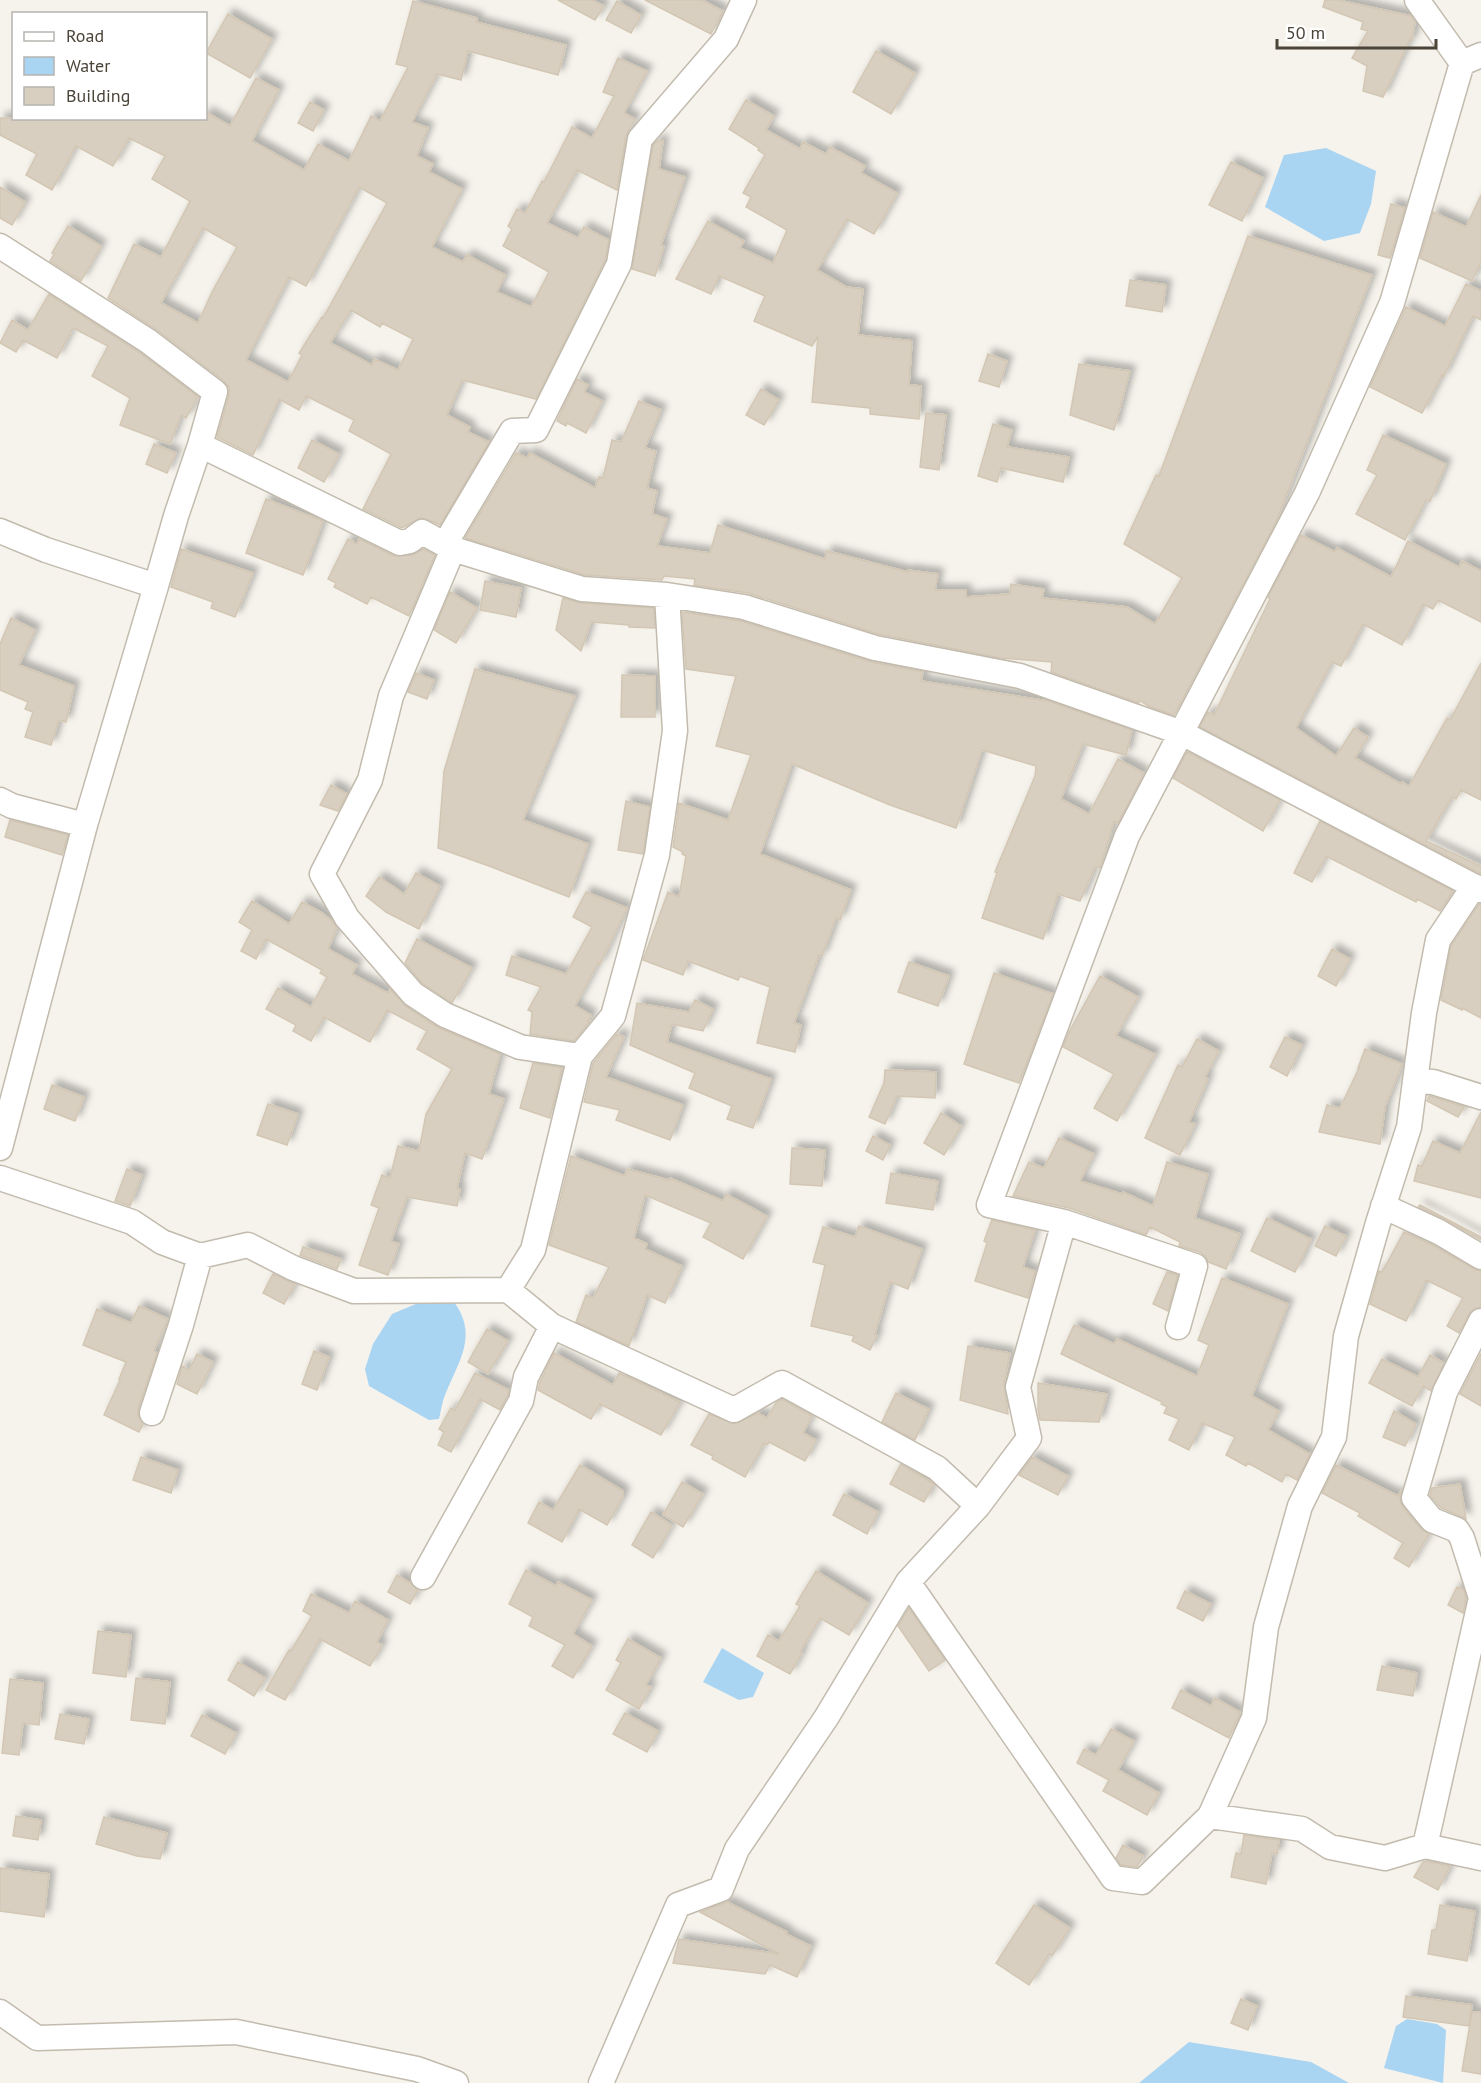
<svg xmlns="http://www.w3.org/2000/svg" width="1481" height="2083" viewBox="0 0 1481 2083" font-family="'PT Sans',sans-serif">
<style>
.water{fill:#a9d4f2}
.building{fill:#d8cfc1;stroke:#d3c7b4;stroke-width:1.5;fill-rule:evenodd;filter:url(#shadow)}
.lines{fill:none;stroke-linecap:round;stroke-linejoin:round}
.minor-casing{stroke:#c2bbae;stroke-width:27}
.minor{stroke:#fff;stroke-width:24}
</style>
<defs>
<filter id="shadow"><feDropShadow dx="5.5" dy="-5.5" stdDeviation="3" flood-color="#0004"/></filter>
</defs>
<rect width="100%" height="100%" fill="#f6f3ec"/>
<path class="water" d="M1326,148L1376,171L1371,204L1360,233L1324,241L1265,207L1284,155Z
M430,1298L454,1302C479,1336 458,1362 445,1395C442,1402 441,1411 439,1419L429,1420L369,1386L365,1369L373,1344L392,1314Z
M722,1648L764,1673L753,1697L739,1700L703,1682Z
M1407,2019L1437,2024L1446,2030L1443,2083L1384,2068L1396,2026Z
M1189,2042L1311,2062L1349,2083H1139Z"/>
<path class="building" d="M558,0H592L604,6L595,20Z
M645,0H702L723,11L711,34Z
M1325,0H1338L1411,16L1415,22L1412,40L1410,39L1383,97L1363,91L1367,66L1352,58L1368,31L1361,29L1363,22L1323,7Z
M413,1L477,18L476,22L566,45L558,75L468,51L461,80L437,74L412,122L428,128L417,156L433,164L429,172L462,189L432,247L463,262L467,255L505,275L497,292L531,307L549,272L503,246L512,229L508,226L517,209L525,213L542,181L544,182L572,127L592,138L614,96L603,92L618,58L647,71L624,113L635,119L626,135L617,190L577,170L547,223L578,238L584,227L609,240L605,260L536,399L462,380L447,415L470,427L468,432L489,442L440,525L429,520L420,518L402,528L363,509L391,454L349,431L354,420L306,396L299,410L279,399L253,455L217,437L229,395V388L224,381L157,330L108,298L134,244L161,257L190,201L152,179L165,156L129,138L113,166L76,146L52,190L26,175L37,154L0,135V118H206V112L230,126L256,78L279,90L252,141L304,170L318,144L349,161L371,116L380,121L408,67L396,64ZM359,187L387,203L323,318L322,317L299,353L302,355L288,382L246,360L289,277L306,286ZM203,228L237,247L212,292L198,323L161,303ZM351,310L380,327L382,323L413,339L398,370L374,359L372,365L330,343Z
M617,1L641,15L631,33L606,20Z
M228,14L272,39L250,78L206,53Z
M876,51L915,73L891,114L853,92Z
M746,100L774,116L766,130L800,149L803,142L826,154L830,147L865,166L861,173L897,193L874,234L847,219L817,270L846,287L863,289L858,335L912,341L909,385L921,386L919,419L870,414V408L812,402L818,336L812,346L754,321L765,296L719,276L711,294L676,279L708,221L744,241L740,248L773,263L787,230L746,207L751,197L743,193L765,155L758,150L759,148L729,129Z
M310,102L324,110L313,131L298,123Z
M658,140L663,141L659,169L685,177L661,245L664,246L655,276L632,269L653,145Z
M1231,162L1263,178L1242,221L1209,205Z
M0,187L25,202L12,225L0,218Z
M1481,195V262L1472,281L1420,258L1433,212L1466,227Z
M1391,204L1405,208L1390,258L1378,255Z
M68,226L101,246L81,281L50,261L54,254L52,253Z
M1248,236L1372,275L1276,522L1174,715L1150,707L1139,700V703L1051,672L1052,662L1001,658L878,634L748,593L694,585L695,579L664,576L662,580L585,575L465,538L516,453L527,458L530,453L595,488L599,477L603,478L612,440L621,442L639,401L661,410L645,448L656,451L647,488L657,491L652,514L667,519L657,546L710,553L718,525L825,559L827,551L908,572V570L938,574L935,590H966V597L1010,594L1011,584L1044,589L1042,598L1127,607L1155,624L1182,578L1124,544L1156,475L1159,476Z
M1130,280L1166,285L1162,312L1126,306Z
M1466,284L1481,291V320L1473,316L1444,376L1442,375L1422,413L1370,387L1406,307L1445,326Z
M49,294L140,353L198,397L186,418L181,415L170,444L120,425L130,398L92,376L108,346L73,328L57,358L23,340L16,352L0,343L12,320L28,330Z
M988,354L1007,361L999,387L979,381Z
M1079,364L1130,371L1114,430L1070,415Z
M577,379L588,385L584,392L602,401L586,433L567,423L566,426L557,421Z
M761,389L779,400L764,425L746,415Z
M926,413L946,415L939,470L920,467Z
M993,424L1012,430L1007,447L1069,457L1063,482L1001,468L997,482L978,476Z
M1383,435L1446,464L1430,501L1426,500L1405,540L1356,514L1377,475L1367,470Z
M312,440L339,454L324,482L298,468Z
M154,444L176,453L167,473L146,464Z
M266,499L323,521L303,575L246,553Z
M1301,535L1335,552L1337,548L1391,577L1408,541L1459,567L1462,561L1481,571V622L1438,600L1433,609L1423,604L1402,645L1363,624L1341,666L1332,662L1296,728L1336,756L1354,728L1368,737L1355,758L1401,784L1402,782L1409,786L1447,718L1450,720L1481,663V800L1461,790L1456,799L1452,797L1426,841L1481,866V874L1200,727L1208,712L1214,715L1270,599L1268,597Z
M348,539L357,544L359,539L394,556L413,555L423,549L435,555L409,616L371,597L367,604L334,587L336,583L328,579Z
M181,549L253,573L235,617L211,608L213,602L171,587Z
M485,581L521,588L516,617L480,610Z
M450,592L477,608L456,643L434,630Z
M563,598L581,603L654,608L655,628L629,627V625L591,622L581,651L556,630Z
M682,612L741,621L871,662L923,672L921,681L1048,701L1132,730L1126,755L1083,744L1061,799L1089,814L1118,759L1144,773L1118,823L1114,821L1100,868L1095,867L1080,901L1058,894L1043,939L982,918L997,873L995,872L1035,776L1036,766L982,750L956,828L890,805L792,764L760,854L851,890L840,920L836,918L822,956L819,955L794,1023L801,1025L795,1052L757,1043L770,987L740,976L738,980L688,961L683,975L643,960L668,892L679,897L686,856L682,854L683,852L673,847L679,803L728,820L751,755L716,746L736,676L686,669Z
M11,618L35,630L19,665L74,686L66,722L59,720L51,745L25,737L33,712L25,709L28,702L0,690V644Z
M475,669L575,696L523,820L588,844L569,897L489,866L438,848L444,771Z
M416,673L434,680L427,699L408,692Z
M622,675L655,676V717H621Z
M1187,752L1280,800L1263,831L1173,778Z
M331,785L347,794L338,811L320,805Z
M626,801L650,807L643,854L618,850Z
M10,820L68,835L62,855L5,837Z
M1320,821L1453,891L1440,911L1417,899L1416,902L1326,856L1312,882L1294,873Z
M416,873L440,886L419,929L386,912L366,896L379,877L404,894Z
M586,892L627,908L600,964L598,963L575,1006L591,1015L588,1021H590L574,1041L530,1034L532,1012L528,1010L541,987L506,975L512,956L566,974L592,927L573,917Z
M252,901L289,924L302,902L322,913L331,920L337,928L328,949L357,965L352,974L388,993L390,989L405,1006L437,1027L500,1054L489,1094L504,1099L482,1159L465,1153L457,1188L460,1189L457,1206L407,1197L391,1241L399,1244L388,1275L359,1265L379,1208L371,1205L382,1175L390,1178L398,1146L419,1151L426,1114L452,1069L417,1049L427,1031L387,1010L370,1042L324,1017L311,1041L293,1031L296,1025L266,1009L278,988L311,1007L327,977L320,973L322,970L266,939L256,959L241,951L252,930L239,922Z
M1479,904H1481V1018L1462,1008V1010L1441,1000L1451,946Z
M417,939L472,968L452,1003L422,983L405,963Z
M1332,949L1350,959L1336,986L1318,976Z
M909,962L949,976L938,1006L898,992Z
M994,973L1053,994L1019,1083L964,1064Z
M1100,976L1138,997L1116,1036L1155,1054L1117,1121L1094,1108L1114,1074L1063,1047L1069,1032Z
M695,1000L713,1009L703,1031L672,1024L667,1042L771,1079L753,1128L727,1119L732,1106L689,1088L695,1073L630,1045L637,1003L689,1012Z
M617,1034L624,1037L606,1077L683,1105L670,1140L616,1120L620,1110L584,1102L593,1063Z
M1285,1037L1302,1045L1287,1076L1270,1067Z
M1197,1039L1219,1051L1205,1077L1208,1079L1189,1122L1195,1124L1180,1155L1145,1138L1178,1065L1182,1067Z
M1365,1049L1402,1064L1385,1107L1380,1144L1319,1132L1327,1105L1340,1108L1359,1068H1358Z
M533,1063L562,1068L550,1118L520,1108Z
M885,1070L936,1072L935,1098L897,1096L885,1124L869,1117L884,1083Z
M52,1085L84,1097L75,1121L44,1109Z
M1429,1096H1430L1464,1107L1458,1117L1427,1101Z
M268,1104L298,1114L287,1145L257,1135Z
M1481,1112V1198L1414,1181L1418,1165L1422,1166L1433,1141L1460,1153Z
M941,1113L961,1126L944,1155L924,1143Z
M873,1136L890,1145L883,1160L866,1151Z
M1059,1138L1094,1154L1080,1181L1122,1194L1123,1192L1153,1206L1167,1162L1208,1174L1195,1218L1240,1234L1226,1269L1208,1262L1205,1256L1200,1252L1179,1246L1180,1242L1150,1227L1146,1235L1069,1208L1013,1196L1029,1162L1044,1168Z
M792,1148L825,1150L822,1186L790,1184Z
M571,1156L625,1176L627,1169L669,1180L670,1178L723,1201L726,1194L767,1216L743,1259L703,1237L711,1223L645,1195L634,1238L647,1244L645,1249L682,1266L665,1303L647,1295L629,1346L576,1322L586,1295L593,1298L609,1267L549,1245Z
M127,1169L142,1175L130,1206L115,1201Z
M891,1173L938,1181L933,1210L886,1203Z
M1420,1205L1481,1237V1240L1446,1220L1418,1207Z
M1267,1218L1311,1239L1295,1272L1251,1251Z
M992,1220L1035,1230L1023,1267L1035,1271L1028,1298L975,1281L987,1243L984,1241Z
M859,1226L922,1249L908,1289L890,1282L875,1334L877,1335L870,1350L852,1341L854,1336L811,1326L825,1265L813,1262L823,1227L855,1237Z
M1325,1226L1346,1236L1336,1256L1315,1246Z
M1404,1232L1432,1245L1474,1269L1481,1271V1307L1474,1309L1469,1314L1459,1333L1447,1326L1463,1298L1426,1280L1406,1321L1370,1304L1379,1271L1382,1272Z
M303,1247L341,1259L337,1269L300,1255Z
M1167,1272L1178,1275L1168,1311L1153,1304Z
M273,1274L295,1284L284,1304L263,1293Z
M1222,1278L1288,1304L1252,1396L1279,1411L1268,1430L1310,1454L1297,1480L1286,1474L1282,1482L1248,1463L1246,1466L1226,1455L1235,1437L1202,1423L1189,1450L1169,1440L1179,1419L1164,1413L1167,1407L1161,1404L1162,1402L1061,1354L1074,1325L1114,1344L1117,1339L1197,1376L1209,1345L1198,1340Z
M139,1306L168,1319L154,1351L157,1353L138,1409V1416L143,1424L139,1432L104,1415L120,1380L119,1379L126,1362L83,1345L97,1309L131,1323Z
M487,1329L508,1341L488,1374L468,1362Z
M968,1346L1010,1353L1004,1384L1008,1414L960,1400Z
M314,1351L329,1357L317,1390L302,1384Z
M554,1353L613,1385L619,1373L680,1402L661,1435L600,1404L591,1419L538,1390L540,1382Z
M1481,1353V1406L1460,1394Z
M197,1354L213,1362L197,1394L177,1384L182,1366L189,1370Z
M1430,1355L1444,1363L1431,1391L1423,1386L1412,1406L1369,1383L1382,1359L1418,1377Z
M475,1373L509,1390L507,1396L500,1410L480,1399L451,1452L438,1445L444,1432L439,1429L451,1408L455,1410Z
M1038,1383L1107,1394L1099,1422L1040,1420L1038,1410Z
M896,1393L929,1409L915,1440L882,1422Z
M782,1399L812,1416L803,1433L816,1440L805,1461L769,1442L767,1445L764,1443L745,1477L712,1459L713,1456L691,1445L709,1414L735,1424L758,1413L767,1418L776,1403Z
M1394,1411L1416,1424L1405,1446L1383,1437Z
M141,1457L178,1470L171,1493L133,1480Z
M1032,1457L1068,1476L1058,1495L1019,1475Z
M901,1464L934,1484L924,1502L890,1484Z
M580,1465L623,1491V1497L607,1525L579,1509L562,1542L528,1523L539,1502L553,1510Z
M1336,1465L1398,1496L1402,1490L1400,1500L1403,1507L1421,1529L1429,1534L1409,1567L1394,1558L1403,1543L1358,1516L1360,1513L1322,1493Z
M682,1482L703,1494L683,1527L663,1515Z
M1460,1484L1463,1501L1466,1519L1441,1508L1430,1495L1432,1488Z
M844,1494L878,1512L867,1534L833,1515Z
M651,1512L672,1525L653,1558L632,1545Z
M526,1570L556,1586L558,1582L592,1600L573,1634L592,1646L573,1678L552,1666L565,1645L529,1626L533,1617L509,1604Z
M816,1571L868,1603L849,1635L820,1618L800,1652L802,1653L790,1674L757,1656L768,1635L779,1641L800,1606L796,1604Z
M397,1575L410,1583L418,1590L410,1604L388,1592Z
M1457,1587L1464,1590L1466,1599L1463,1613L1448,1605Z
M1185,1591L1211,1604L1203,1621L1177,1608Z
M311,1594L349,1613L355,1601L388,1620L377,1642L382,1645L370,1666L320,1639L285,1700L266,1690L289,1650L291,1651L312,1616L303,1611Z
M909,1608L945,1660L929,1671L898,1626Z
M98,1631L131,1635L126,1677L93,1673Z
M628,1639L661,1658L646,1685L651,1687L639,1709L606,1690L621,1663L616,1660Z
M238,1662L265,1678L254,1696L228,1680Z
M1382,1666L1417,1673L1413,1696L1377,1690Z
M136,1678L170,1682L165,1724L131,1720Z
M10,1679L43,1683L39,1725L23,1723L19,1755L2,1753Z
M1181,1690L1211,1706L1215,1698L1240,1712L1229,1738L1172,1708Z
M625,1713L658,1731L647,1752L613,1734Z
M60,1714L89,1719L84,1744L55,1739Z
M202,1715L236,1733L225,1754L191,1736Z
M1111,1729L1134,1741L1118,1770L1159,1793L1147,1815L1103,1791L1109,1780L1077,1763L1084,1749L1096,1755Z
M16,1816L41,1820L38,1840L13,1836Z
M104,1817L167,1833L160,1859L137,1856L96,1844Z
M1244,1835L1279,1840L1277,1854L1272,1853L1266,1884L1231,1877L1236,1853L1241,1854Z
M1123,1845L1143,1856L1137,1867L1121,1865L1116,1858Z
M1426,1861L1450,1866L1438,1890L1414,1877L1423,1862Z
M0,1868L49,1874L44,1917L0,1911Z
M727,1902L787,1932L786,1934L811,1946L797,1977L770,1965L765,1974L673,1963L679,1939L779,1954L700,1912Z
M1034,1905L1070,1928L1052,1956L1049,1954L1029,1985L996,1963Z
M1440,1905L1475,1911L1467,1961L1428,1954L1432,1930H1436Z
M1406,1996L1472,2005L1469,2026L1403,2017Z
M1241,1999L1257,2006L1248,2030L1231,2023Z
M1472,2012H1481V2074L1462,2071Z"/>
<g class="lines">
<defs>
<path id="minor" d="M1417,0L1462,63
M0,246L148,341L215,392L200,445L176,516L156,586
M200,445L400,543L410,541L422,532L453,549L582,589L667,595L744,607L875,648L1020,676L1182,733L1481,890
M0,531L46,550L156,586L85,825L0,1148
M445,544L512,431L536,430L619,264L640,139L726,39L744,0
M453,549L391,696L370,780L322,874L347,918L413,994L445,1015L520,1047L580,1056
M0,800L12,806L85,825
M1474,886L1438,940L1424,1013L1409,1127L1378,1223L1346,1336L1334,1437L1300,1506L1266,1627L1254,1718L1210,1816L1302,1829L1330,1847L1385,1858L1425,1846L1481,1858
M1415,1081L1433,1082L1481,1097
M0,1178L132,1222L162,1242L200,1256L248,1245L293,1268L354,1291L508,1290L552,1326L734,1410L782,1383L937,1468L978,1506
M1383,1206L1439,1232L1481,1257
M1064,1222L989,1205L1127,836L1307,493L1392,303L1462,63L1481,55
M508,1290L533,1250L580,1056L613,1016L657,855L675,731L667,595
M152,1413L181,1325L200,1256
M423,1577L521,1401L526,1377L552,1326
M908,1582L1113,1878L1142,1882L1210,1816
M1425,1846L1481,1598L1462,1538L1457,1530L1432,1520L1414,1498L1445,1392L1481,1321
M0,2012L37,2038L236,2032L417,2069L456,2083
M601,2083L678,1905L721,1889L737,1849L826,1718L908,1582L978,1506L1029,1438L1018,1387L1064,1222L1195,1266L1178,1327"/>
</defs>
<use href="#minor" class="minor-casing"/>
<use href="#minor" class="minor"/>
</g>
<rect x="12" y="12" width="195" height="108" fill="#ffffff" stroke="#b7b4b0" stroke-width="1.5"/>
<rect x="24" y="32" width="30" height="9" fill="#ffffff" stroke="#b7b4b0" stroke-width="1.5"/>
<text x="66" y="42" font-size="18" fill="#4b4439">Road</text>
<rect x="24" y="57" width="30" height="18" fill="#a9d4f2" stroke="#b7b4b0" stroke-width="1.5"/>
<text x="66" y="72" font-size="18" fill="#4b4439">Water</text>
<rect x="24" y="87" width="30" height="18" fill="#d8cfc1" stroke="#b7b4b0" stroke-width="1.5"/>
<text x="66" y="102" font-size="18" fill="#4b4439">Building</text>
<path d="M1277 39v9h159v-9" fill="none" stroke="#4b4439" stroke-width="3"/>
<text x="1286" y="39" font-size="18" fill="#4b4439" stroke="#ffffff" stroke-width="4.5" paint-order="stroke">50 m</text>
</svg>
